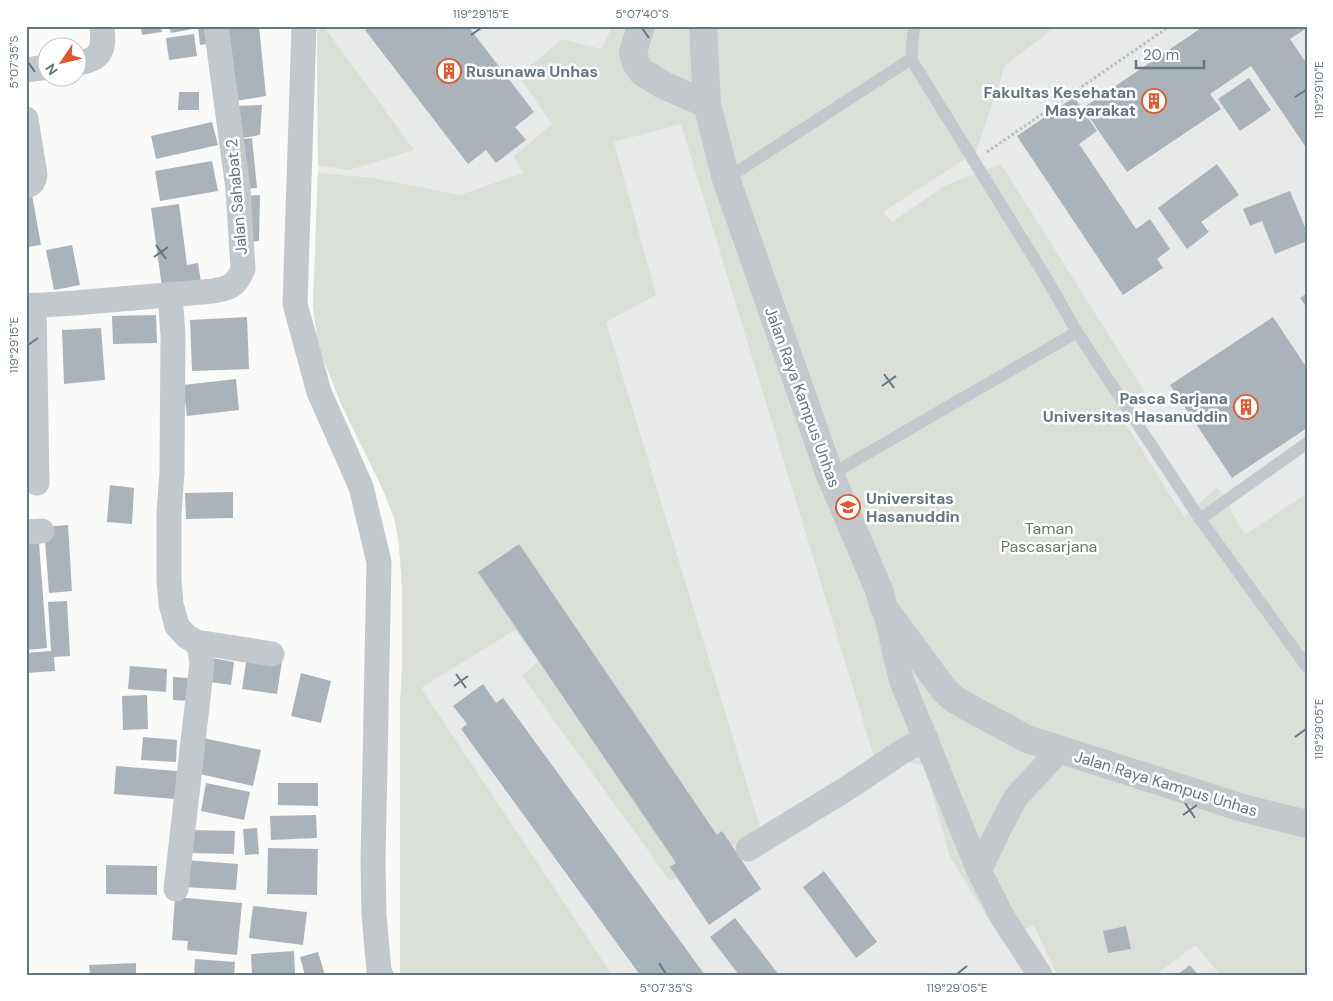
<svg xmlns="http://www.w3.org/2000/svg" width="1333" height="1001" viewBox="0 0 1333 1001" font-family="'DM Sans',sans-serif">
<style>
.built{fill:#e8e9e9}
.green{fill:#dadfd7}
.building{fill:#aab3b9}
.lines{fill:none;stroke-linecap:round;stroke-linejoin:round}
.path{stroke:#bbbfc2;stroke-width:3;stroke-dasharray:2.5 2.5;stroke-linecap:butt}
.service{stroke:#c3c8cc;stroke-width:12}
.minor{stroke:#c3c8cc;stroke-width:25}
.tertiary{stroke:#c3c8cc;stroke-width:28}
.ticks{fill:none;stroke:#657683;stroke-width:2}
.labels{text-anchor:middle;stroke-width:5;stroke-linejoin:round;paint-order:stroke}
.poi-label{font-size:16px;font-weight:bold;fill:#657683;stroke:#fff;text-anchor:start}
.street-label{font-size:16px;fill:#657683;stroke:#fff}
.park-label{font-size:16px;fill:#687a64;stroke:#fff}
.neatline{fill:none;stroke:#657683;stroke-width:2}
.ticks-label{font-size:12px;text-anchor:middle;fill:#657683}
</style>
<rect width="100%" height="100%" fill="#fafaf8"/>
<path class="built" d="M317,26H1307V975H400V702L402,670V587L399,545L395,521L384,492L341,404L313,307L318,165Z"/>
<path class="green" d="M317,26H327L325,28L414,150L349,170L318,165Z
M613,26H1056L1005,66L976,152L883,212L892,222L946,185L1001,164L1144,391L1118,412L1184,517L1217,487L1245,535L1307,493V975H1220L1196,945L1155,975H1057L1034,925L1002,941L950,857L924,765L874,757L681,124L614,142L656,295L606,322L761,830L670,881L522,676L539,661L515,630L421,688L612,975H400V702L402,670V587L399,545L395,521L384,492L341,404L318,346L313,307L318,173L373,178L460,195L523,173L514,156L552,124L519,76L562,39L601,49Z"/>
<path class="building" d="M141,26H161L162,32L142,35Z
M169,26H208L212,43L200,45L198,28L171,33Z
M228,26H259L266,96L236,101Z
M369,26H468L534,112L515,127L526,140L496,163L486,150L468,164L365,30Z
M1204,26H1307V28L1290,39L1307,64V149L1251,66L1210,94L1221,109L1127,172L1083,108Z
M194,34L197,56L169,60L166,38Z
M1249,78L1271,110L1240,131L1218,99Z
M179,92H199V110H178Z
M1074,97L1097,131L1079,144L1136,229L1150,219L1170,249L1157,259L1163,268L1123,295L1017,136Z
M262,105L260,135L236,139L234,106Z
M212,122L218,145L156,159L151,136Z
M252,138L257,188L240,189L235,140Z
M212,161L218,191L160,201L155,171Z
M1217,164L1239,195L1201,222L1209,232L1187,249L1158,208Z
M1290,191L1307,232V241L1275,254L1262,221L1250,226L1243,209Z
M32,195L41,245L26,247V196Z
M260,195L259,241L242,243L241,196Z
M179,204L187,265L198,263L201,282L162,287L151,208Z
M72,245L80,285L54,290L46,250Z
M1307,293V308L1300,298Z
M156,315L157,343L113,344L112,316Z
M247,317L249,369L192,371L190,320Z
M1273,317L1307,368V428L1232,478L1170,385Z
M101,328L105,380L64,384L62,330Z
M236,379L239,410L187,416L183,385Z
M110,485L134,488L132,524L107,522Z
M233,492V518L186,519L185,493Z
M68,525L72,591L49,593L44,527Z
M39,543L47,648L26,650V544Z
M519,544L717,835L722,831L761,889L709,925L670,867L676,863L478,572Z
M67,601L70,656L54,657L55,671L26,673V653L51,651L48,602Z
M247,656L282,661L277,694L242,689Z
M207,657L234,662L231,685L203,681Z
M130,666L167,669L166,692L128,689Z
M301,673L331,681L321,723L291,716Z
M173,677L189,678V701L173,700Z
M483,684L496,703L503,698L705,975H640L461,729L467,724L453,706Z
M147,695L148,729L123,730L122,696Z
M143,737L177,740L176,762L141,760Z
M198,737L261,750L253,786L191,772Z
M116,766L177,771L175,799L114,794Z
M206,783L250,792L244,820L201,811Z
M278,783H318V806L278,805Z
M316,815L317,838L271,840L270,816Z
M257,828L259,854L245,855L243,829Z
M190,830L235,831L234,854L189,853Z
M268,848L318,849L317,895L267,894Z
M185,860L238,864L236,890L183,887Z
M106,865L157,866V895L106,894Z
M824,871L877,942L856,958L803,887Z
M175,897L242,903L237,955L187,950L188,941L172,940Z
M253,906L307,912L303,945L249,938Z
M735,918L779,975H739L710,937Z
M1126,926L1131,949L1108,953L1103,931Z
M294,951L295,975H252L251,954Z
M318,952L325,975H305L300,957Z
M195,959L235,962L234,975H194Z
M136,963V975H90L89,965Z
M1190,965L1198,975H1177Z"/>
<g class="lines">
<path class="path" d="M987,152L1170,26"/>
<path class="service" d="M911,59L914,26
M726,179L911,59L1045,276L1077,332L830,475
M1077,332L1200,519L1307,667
M1200,519L1307,443"/>
<path class="minor" d="M304,26L295,304L319,392L361,487L379,562L373,862L374,915L379,971L381,975
M78,63C103,59 104,49 102,26
M26,70L48,67
M26,119L35,175C34,181 33,184 26,186
M170,294L173,335L172,472L169,514V580L171,604L177,626L186,636L196,642L272,654
M34,305L37,483
M26,306L75,303L213,291C230,288 236,286 243,269L238,189L216,26
M26,532L42,531
M885,610L901,679L979,871
M748,849L846,789L900,753L926,738
M176,889L202,663L200,650L196,642
M1040,975L1003,918L979,871L999,829L1016,797L1060,750"/>
<path class="tertiary" d="M641,26L633,52L636,63L642,72L663,85L707,104
M703,26L707,104L726,179L830,475L879,590L884,608L945,691L954,699L975,711L1027,739L1246,809L1307,824"/>
</g>
<path class="ticks" d="M642,28L649,38M471,35L481,28M28,62L35,72M1295,97L1306,90M156,245L166,259M154,257L168,247M28,345L38,338M884,374L894,388M882,386L896,376M456,674L466,688M454,686L468,676M1295,737L1306,729M1185,803L1195,818M1183,815L1197,805M659,963L666,974M957,974L967,966"/>
<defs>
<symbol id="building-ring" viewBox="-11 -11 22 22"><circle r="9.5" fill="#fff" stroke="#e4572e" stroke-width="1.5"/><path d="M-4-6H4V6H1V3H-1V6H-4ZM-2.5-4.3h1.7v1.8h-1.7ZM.8-4.3h1.7v1.8H.8ZM-2.5-1h1.7V.8h-1.7ZM.8-1h1.7V.8H.8Z" fill="#e4572e"/></symbol>
<symbol id="university-ring" viewBox="-11 -11 22 22"><circle r="9.5" fill="#fff" stroke="#e4572e" stroke-width="1.5"/><path d="M0-5L7-2L0 1L-7-2ZM-4 1L0 2.5L4 1V4Q0 6-4 4Z" fill="#e4572e"/></symbol>
</defs>
<g fill-rule="evenodd">
<use href="#building-ring" x="435" y="57" width="28" height="28"/>
<use href="#building-ring" x="1140" y="87" width="28" height="28"/>
<use href="#building-ring" x="1232" y="393" width="28" height="28"/>
<use href="#university-ring" x="834" y="493" width="28" height="28"/>
</g>
<g class="labels">
<g class="poi-label">
<text x="466" y="77">Rusunawa Unhas</text>
<text x="1136" y="98" text-anchor="end">Fakultas Kesehatan<tspan x="1136" dy="18">Masyarakat</tspan></text>
<text x="1228" y="404" text-anchor="end">Pasca Sarjana<tspan x="1228" dy="18">Universitas Hasanuddin</tspan></text>
<text x="866" y="504">Universitas<tspan x="866" dy="18">Hasanuddin</tspan></text>
</g>
<g class="street-label">
<text transform="translate(236 197) rotate(-95)" y="6">Jalan Sahabat 2</text>
<text transform="translate(803 397) rotate(70)" y="6">Jalan Raya Kampus Unhas</text>
<text transform="translate(1166 783) rotate(17)" y="6">Jalan Raya Kampus Unhas</text>
</g>
<g class="park-label">
<text x="1049" y="534">Taman<tspan x="1049" dy="18">Pascasarjana</tspan></text>
</g>
</g>
<rect width="1333" height="1001" fill="none" stroke="#ffffff" stroke-width="55"/>
<g transform="translate(62 62) rotate(235)"><circle r="24" fill="#ffffff" stroke="#c1c8cd"/>
<path d="M0-4L9 19L0 12L-9 19Z" fill="#e4572e"/>
<text y="-8" font-size="14" font-weight="bold" text-anchor="middle" fill="#657683">N</text>
</g>
<path d="M1136 60v8h68v-8" fill="none" stroke="#657683" stroke-width="2.5"/>
<text x="1143" y="60" font-size="15" fill="#657683" stroke="#ffffff" stroke-width="4" paint-order="stroke">20 m</text>
<rect x="28" y="28" width="1278" height="946" class="neatline"/>
<g class="ticks-label">
<text x="481" y="18">119°29'15"E</text>
<text x="642" y="18">5°07'40"S</text>
<text transform="translate(14 62) rotate(-90)" y="4">5°07'35"S</text>
<text transform="translate(1319 90) rotate(-90)" y="4">119°29'10"E</text>
<text transform="translate(14 345) rotate(-90)" y="4">119°29'15"E</text>
<text transform="translate(1319 729) rotate(-90)" y="4">119°29'05"E</text>
<text x="666" y="992">5°07'35"S</text>
<text x="957" y="992">119°29'05"E</text>
</g>
</svg>
